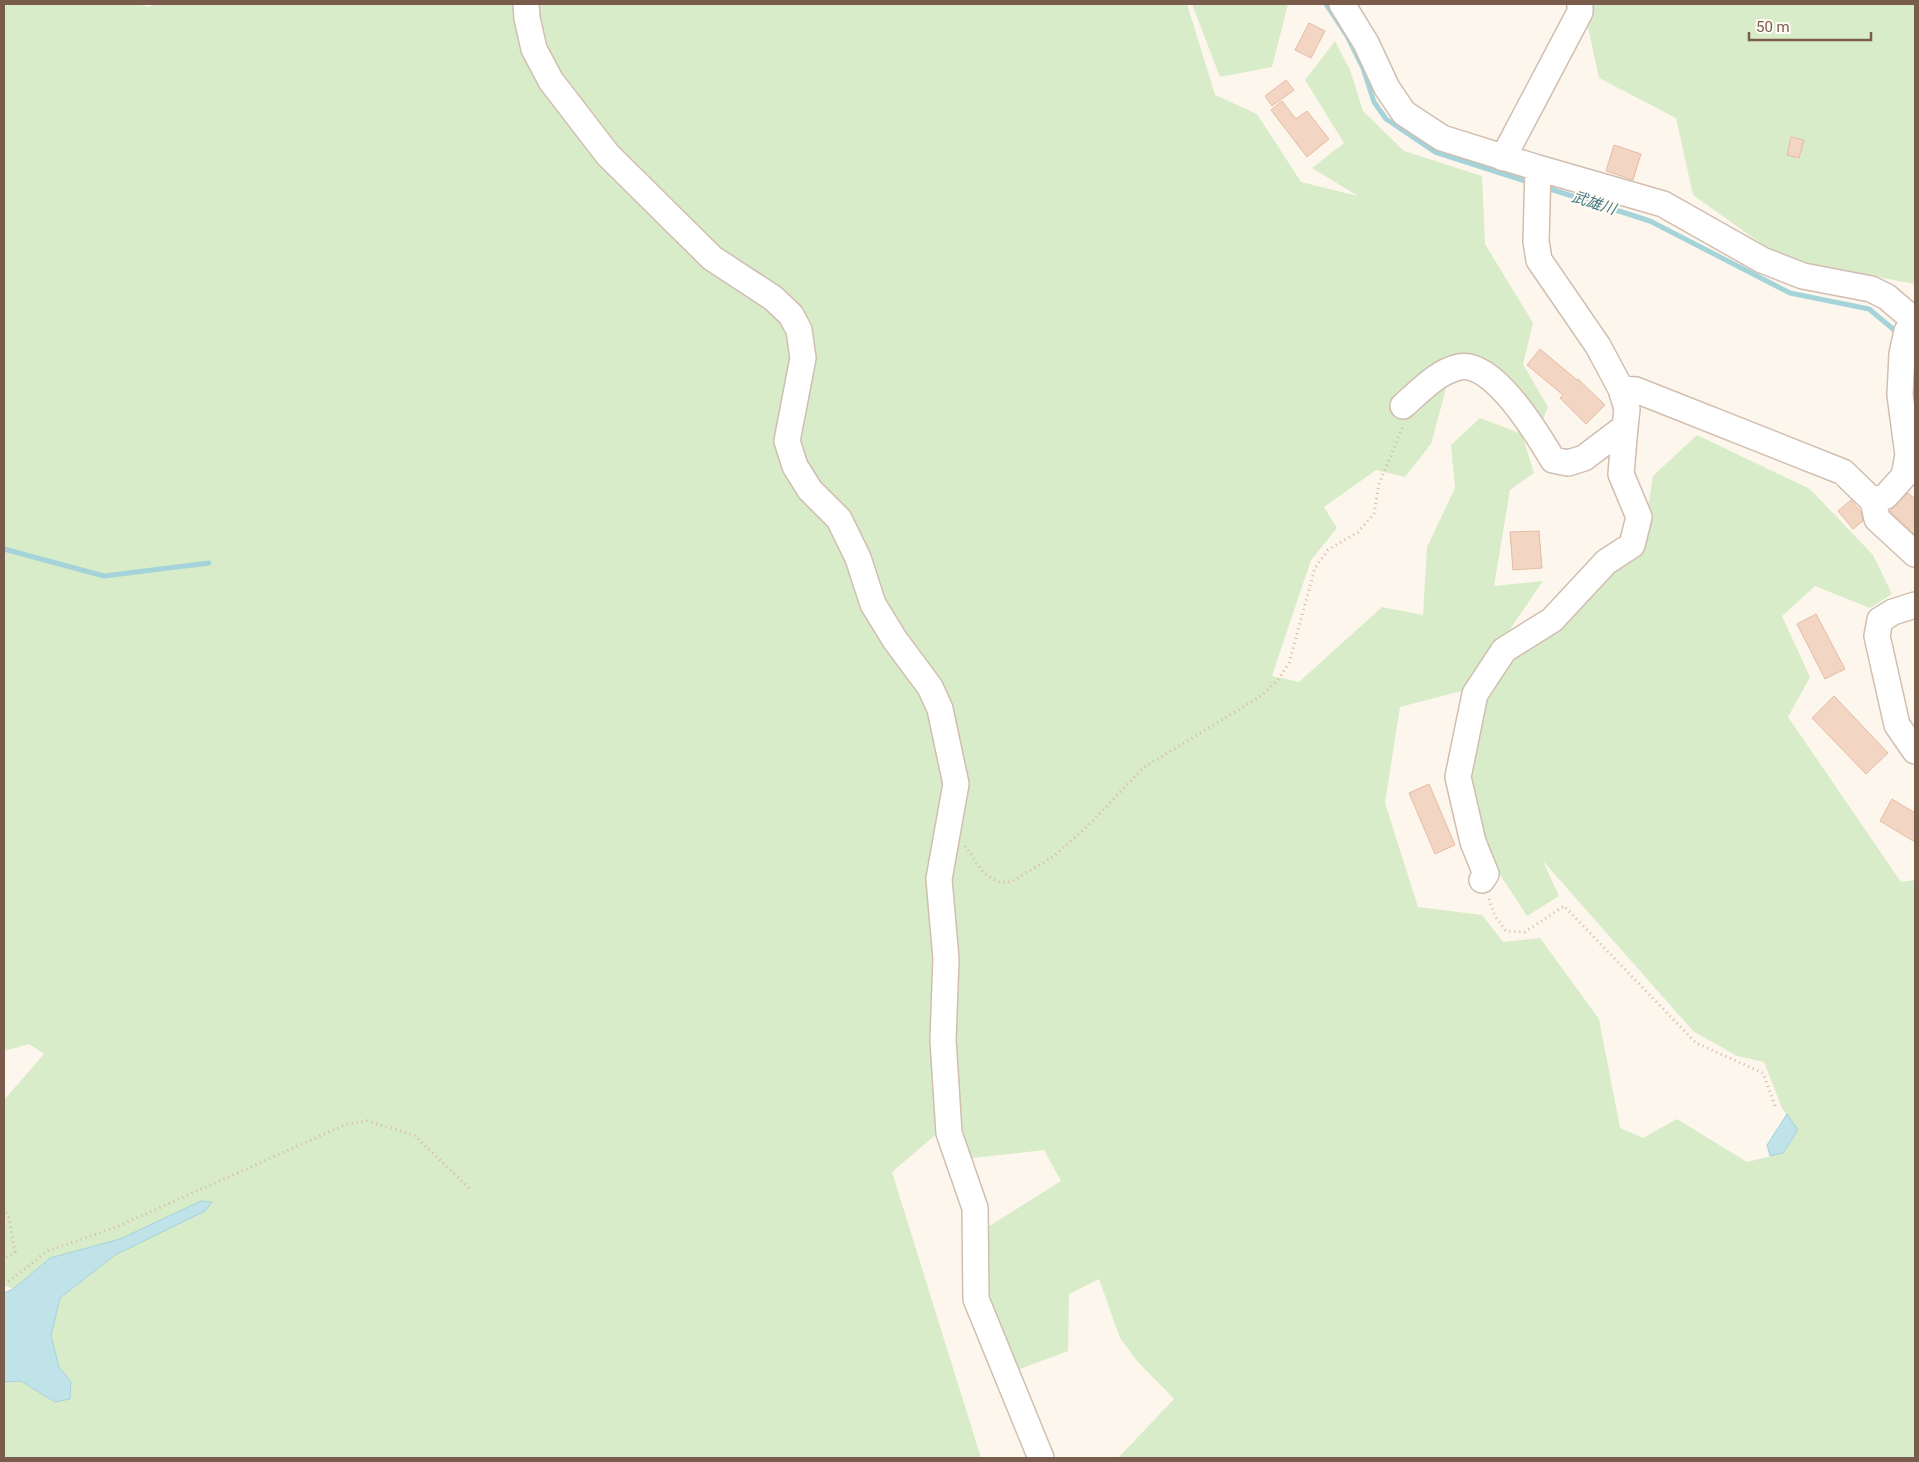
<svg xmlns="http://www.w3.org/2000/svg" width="1919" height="1462" viewBox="0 0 1919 1462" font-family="Roboto,'Noto Sans JP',sans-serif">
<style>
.green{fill:#d8ecc9}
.water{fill:#bfe3e8;stroke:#a5d3da}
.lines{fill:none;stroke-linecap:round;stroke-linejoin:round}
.stream{stroke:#a5d3da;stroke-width:5}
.building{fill:#f3d5c3;stroke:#e6bba3}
.minor-casing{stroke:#d1beb0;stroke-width:28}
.path{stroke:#d9b8a5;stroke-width:3;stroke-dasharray:1 4;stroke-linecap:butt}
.minor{stroke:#fff;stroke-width:25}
.labels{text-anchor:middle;stroke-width:4;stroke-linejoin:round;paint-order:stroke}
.water-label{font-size:15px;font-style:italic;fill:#437c86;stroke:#fffaf3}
</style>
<rect width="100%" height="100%" fill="#fdf6ec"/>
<path class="green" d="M4,4H137L150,7L151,4H1187L1215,95L1257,114L1301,182L1358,196L1312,168L1344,143L1305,80L1335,41L1350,70L1363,111L1404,151L1482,176L1485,244L1533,323L1523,364L1548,407L1541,424L1462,356L1447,385L1431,444L1405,477L1376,470L1324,507L1337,528L1311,560L1272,676L1299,682L1382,607L1423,615L1427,547L1455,488L1451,445L1480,418L1522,434L1534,473L1510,490L1494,586L1543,581L1469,689L1400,707L1385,803L1418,907L1482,915L1503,942L1540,938L1599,1019L1620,1128L1643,1138L1677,1119L1747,1162L1783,1153L1798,1130L1782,1108L1764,1062L1737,1056L1693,1031L1543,861L1559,896L1527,916L1476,838L1467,775L1482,696L1506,657L1642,547L1653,476L1697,435L1810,489L1873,555L1892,594L1870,608L1815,586L1782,616L1810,677L1788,717L1901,882L1915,880V1458H1118L1174,1399L1138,1362L1120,1338L1099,1279L1069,1294L1068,1351L1015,1371L983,1300L986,1228L1061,1181L1044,1150L964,1159L940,1131L892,1172L981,1458H4V1382L21,1381L55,1402L71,1382L59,1367L51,1336L60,1298L115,1255L205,1211L201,1201L120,1239L50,1258L13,1289L4,1285V1100L44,1054L29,1044L4,1051Z
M1192,4H1288L1272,67L1220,77Z
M1587,4H1915V284L1783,259L1693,195L1676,118L1599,78L1586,18Z"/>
<path class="water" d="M1787,1114L1798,1130L1783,1153L1770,1156L1767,1145Z
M201,1201L212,1202L205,1211L115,1255L60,1298L51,1336L59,1367L71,1382L70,1399L55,1402L21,1381L4,1382V1293L13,1289L50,1258L120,1239Z"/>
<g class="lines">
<path class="stream" d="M1326,4L1347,36L1363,68L1374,102L1386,119L1435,152L1531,183
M1544,187L1650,221L1790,293L1869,309L1899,334
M4,549L104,576L209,563"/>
</g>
<path class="building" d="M1309,23L1325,31L1311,58L1295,50Z
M1286,80L1294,90L1272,106L1265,96Z
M1282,101L1296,119L1307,111L1329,139L1307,157L1271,110Z
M1791,137L1804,140L1799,158L1787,155Z
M1614,145L1641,154L1633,180L1606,171Z
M1540,349L1577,380L1578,379L1605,405L1586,424L1560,398L1563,395L1527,365Z
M1908,493L1915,499V535L1890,511Z
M1851,500L1861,512L1863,521L1853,529L1838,511Z
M1539,531L1542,568L1513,570L1510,532Z
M1816,614L1845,669L1825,679L1797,624Z
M1834,696L1888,753L1866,774L1812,718Z
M1429,784L1455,845L1435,854L1409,793Z
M1892,799L1915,813V842L1880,821Z"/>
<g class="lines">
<defs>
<path id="minor" d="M526,4L527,18L534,49L551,81L608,155L712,258L773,298L791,315L799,330L803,358L787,441L795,466L810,490L839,519L858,558L873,604L895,640L930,687L940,709L956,784L939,879L946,959L943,1040L949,1133L975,1208L976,1299L1041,1458
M1342,4L1366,43L1387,88L1404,113L1442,138L1538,168L1663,204L1762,260L1803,276L1871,289L1887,297L1915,321
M1503,158L1580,12V4
M1621,389L1636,390L1843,472L1873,501L1877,519L1915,554
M1403,406C1420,391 1437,372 1459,367C1493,359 1538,435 1553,460L1568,463L1584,458L1625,427L1627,409L1621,389L1598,346L1539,260L1536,241L1538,168
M1873,501L1886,496L1904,476L1908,455L1900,395L1902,354L1907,331L1915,321
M1915,605L1893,612L1880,620L1877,636L1897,725L1915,751
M1482,880L1486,874L1473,842L1458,777L1475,694L1504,650L1552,620L1606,562L1632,545L1639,517L1621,474L1625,427"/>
</defs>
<use href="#minor" class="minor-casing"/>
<path class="path" d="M965,846L984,873L998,882H1011L1054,856L1089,825L1143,768L1261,696L1278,680L1289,663L1315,568L1328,550L1358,532L1374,514L1379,484L1404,424
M1489,899L1495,916L1506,931L1525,932L1564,906L1696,1043L1763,1073L1775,1106
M4,1208L9,1218L15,1252L4,1259
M4,1284L20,1273L47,1251L114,1228L347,1124L367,1121L414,1135L471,1190"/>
<use href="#minor" class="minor"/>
</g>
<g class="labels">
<g class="water-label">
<text transform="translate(1594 203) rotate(18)" y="5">武雄川</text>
</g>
</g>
<rect width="1919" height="1462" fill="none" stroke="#7a5c4d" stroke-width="10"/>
<path d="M1749 32v8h122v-8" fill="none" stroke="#7a5c4d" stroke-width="2.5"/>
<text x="1756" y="32" font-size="15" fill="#7a5c4d" stroke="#fffaf3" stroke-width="4" paint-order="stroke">50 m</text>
</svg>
